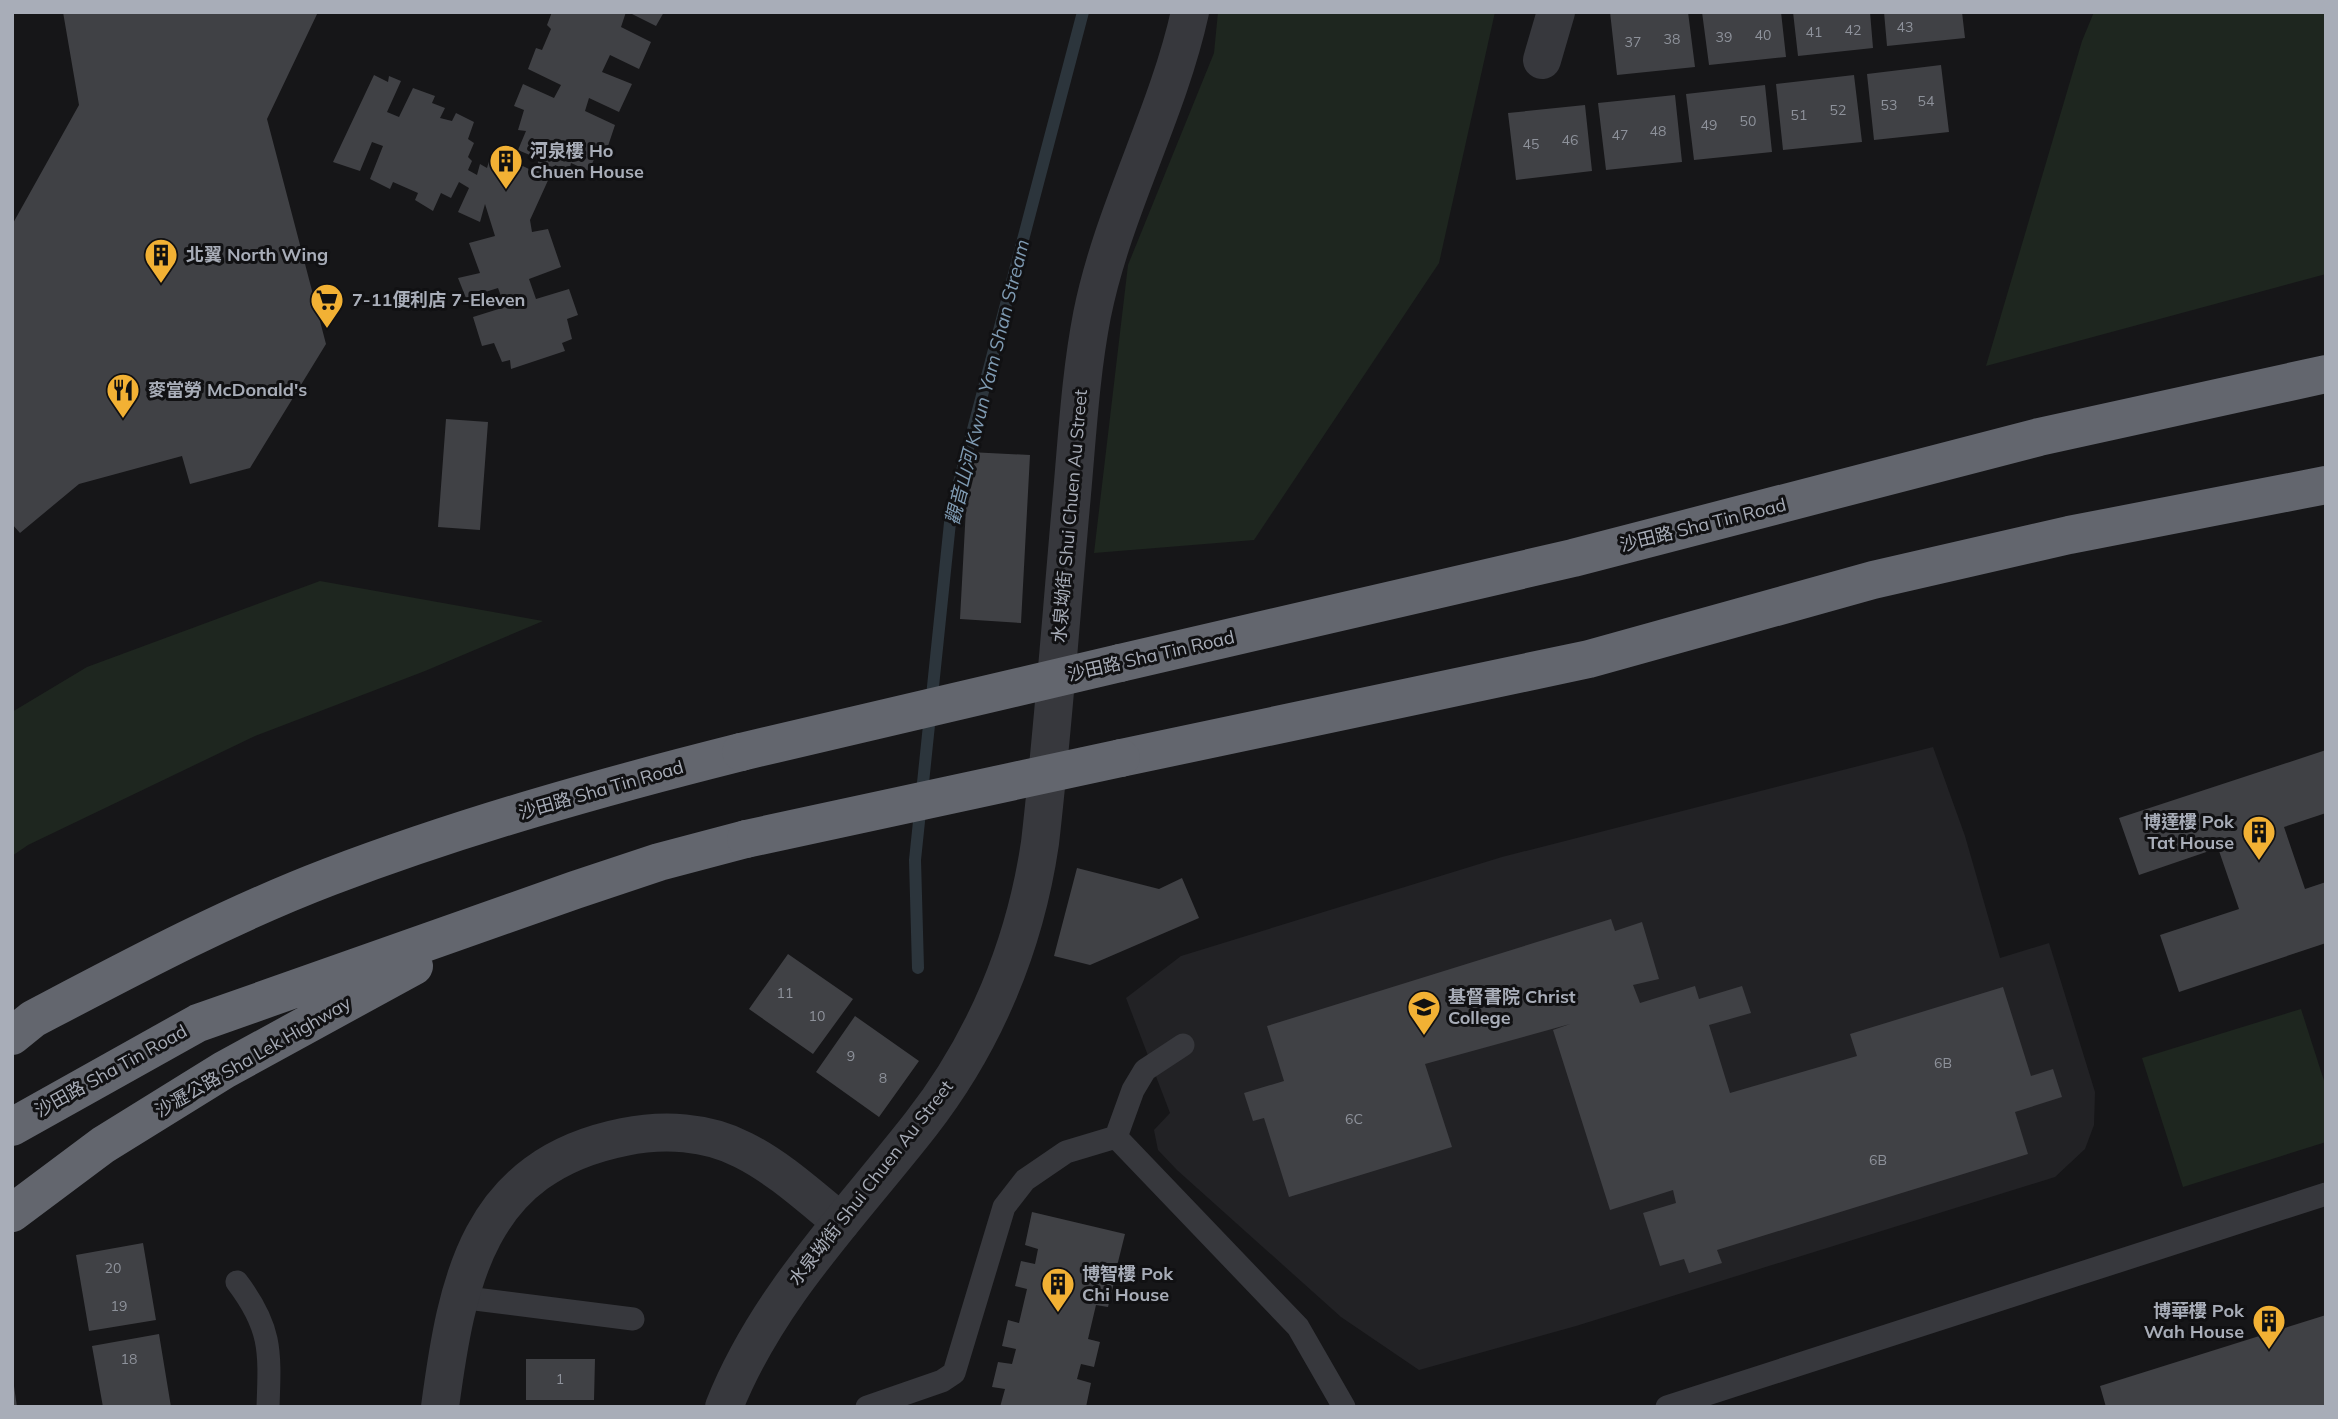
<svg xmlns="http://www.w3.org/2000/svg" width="2338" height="1419" viewBox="0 0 2338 1419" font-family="Mulish,'Noto Sans TC',sans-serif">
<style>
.built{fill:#222225}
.green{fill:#1e261f}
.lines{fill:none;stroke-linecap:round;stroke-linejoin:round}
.stream{stroke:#2c353c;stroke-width:12}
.building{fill:#404145}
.service{stroke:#37383d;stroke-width:23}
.minor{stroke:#37383d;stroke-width:38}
.tertiary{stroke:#37383d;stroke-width:38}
.motorway{stroke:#63666e;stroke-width:38}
.motorway-bridge{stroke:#63666e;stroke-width:38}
.labels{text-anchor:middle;stroke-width:6;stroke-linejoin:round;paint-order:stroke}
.number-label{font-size:14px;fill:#8e929b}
.poi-label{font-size:18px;font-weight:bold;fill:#a8adb8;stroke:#111113;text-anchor:start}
.street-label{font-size:18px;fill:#a8adb8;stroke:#111113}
.water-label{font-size:19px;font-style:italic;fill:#7f9bb3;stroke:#111113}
</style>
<rect width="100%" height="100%" fill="#161618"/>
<path class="built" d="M1933,747L1965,836L2000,958L2049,943L2095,1092L2094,1125L2085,1149L2055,1177L1576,1326L1419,1370L1341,1317L1177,1170L1158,1150L1154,1130L1170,1113L1126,998L1181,956L1502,857Z"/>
<path class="green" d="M1218,12H1495L1439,263L1254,540L1094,553L1128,265L1214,53Z
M2094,12H2326V274L1986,366L2082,41Z
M320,581L543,621L425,671L255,736L28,845L12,856V712L87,667Z
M2301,1009L2326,1087V1142L2183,1187L2142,1058Z"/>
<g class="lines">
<path class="stream" d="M918,968L915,860L951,513L1083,12"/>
</g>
<path class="building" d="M63,12H318L267,119L326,344L250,468L190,484L182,456L79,484L20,533L12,524V225L79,105Z
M552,12H626L621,27L651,42L639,69L610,55L602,72L632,84L619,112L589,98L585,111L615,125L608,146L600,145L589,171L571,163L569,171L555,165L530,220L532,232L548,229L561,267L529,279L536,299L569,289L578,315L567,319L572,339L562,343L565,351L511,369L510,360L502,362L494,343L482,346L473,317L505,307L498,288L466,298L458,278L480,273L469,243L495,236L485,204L480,222L458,212L469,188L459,182L451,198L441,193L433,211L415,200L418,193L393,182L390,189L370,179L383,146L372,142L360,171L333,162L374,75L388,82L389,76L401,81L387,112L399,117L413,88L435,96L432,103L445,108L440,118L452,121L456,113L474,122L468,139L474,143L468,157L472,161L468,170L477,175L480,164L487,168L492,151L535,172L539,159L518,150L526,131L518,130L524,110L514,106L523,84L554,98L561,85L528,69L536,48L542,50L551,29L547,25Z
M628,12H664L656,26Z
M1610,12H1688L1695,67L1617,75Z
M1702,12H1781L1786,57L1709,65Z
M1793,12H1870L1873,48L1798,56Z
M1884,12H1962L1965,38L1887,46Z
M1941,65L1949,132L1874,140L1867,74Z
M1854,75L1862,142L1783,150L1776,84Z
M1765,85L1772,152L1694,160L1686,94Z
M1675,95L1682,162L1606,170L1598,103Z
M1585,105L1592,171L1516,180L1508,113Z
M446,419L488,422L480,530L438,527Z
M969,452L1030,455L1021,623L960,619Z
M2326,750V813L2284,827L2305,889L2326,882V943L2179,992L2160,935L2239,909L2218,848L2139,875L2119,818Z
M1077,868L1159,889L1182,878L1199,918L1090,965L1054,956Z
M1611,919L1615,931L1642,922L1659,979L1633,985L1640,1003L1695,986L1699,999L1742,986L1751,1013L1709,1025L1730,1093L1857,1056L1850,1034L2003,987L2031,1076L2053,1069L2062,1097L2015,1112L2028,1154L1717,1250L1722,1263L1689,1273L1684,1259L1660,1266L1643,1213L1676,1203L1673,1190L1610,1210L1553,1030L1570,1024L1425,1064L1452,1147L1289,1197L1264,1118L1253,1121L1244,1093L1284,1081L1267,1026Z
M788,954L853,999L813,1054L749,1009Z
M855,1016L919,1061L879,1117L816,1072Z
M1032,1212L1125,1234L1117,1266L1103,1263L1100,1279L1114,1282L1108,1307L1096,1305L1088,1339L1100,1342L1094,1367L1081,1364L1077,1379L1091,1383L1086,1407L1073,1405V1407H1000L1005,1389L992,1387L998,1362L1012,1364L1016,1349L1002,1346L1008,1320L1019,1323L1027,1289L1015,1286L1021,1261L1035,1264L1038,1249L1025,1245Z
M143,1243L156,1320L89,1331L76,1255Z
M2326,1315V1407H2106L2100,1386Z
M159,1334L171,1407H103L92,1346Z
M526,1359H595L594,1400H526Z
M12,1386H14L17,1407H12Z"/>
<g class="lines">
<path class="service" d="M1116,1137L1133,1090L1145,1070L1183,1045
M237,1282C272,1328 270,1352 268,1407
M459,1297L633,1319
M867,1407L942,1381L954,1373L1004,1207L1025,1180L1066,1152L1116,1137L1298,1327L1344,1407
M1667,1407L2326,1194"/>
<path class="minor" d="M1542,60L1556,12
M440,1407C457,1280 478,1166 624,1137C663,1129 707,1131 743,1150C779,1168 810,1197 841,1222"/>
<path class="tertiary" d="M724,1407C767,1298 850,1215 921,1124C985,1042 1025,945 1040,843C1053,730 1061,617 1071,505C1077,441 1080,377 1092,315C1113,210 1167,116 1190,12"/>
<path class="motorway" d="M1120,663L1573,558L2039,437L2326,374
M1121,758L1589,659L1873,580L2069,535L2326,485
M12,1036L33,1019C130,968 227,916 329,877C463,826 602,787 741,752
M12,1127L198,1023L575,890L659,862L746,839
M12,1213L103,1145L224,1070L414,966"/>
<path class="motorway-bridge" d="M741,752L1120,663
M746,839L1121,758"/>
</g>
<defs>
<symbol id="building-pin" viewBox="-11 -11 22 30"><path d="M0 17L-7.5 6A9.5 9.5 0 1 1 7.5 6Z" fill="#f2b134" stroke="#111113"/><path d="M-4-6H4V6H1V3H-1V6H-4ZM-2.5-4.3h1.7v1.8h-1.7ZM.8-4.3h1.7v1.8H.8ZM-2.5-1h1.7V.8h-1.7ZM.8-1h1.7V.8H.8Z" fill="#111"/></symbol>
<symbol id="supermarket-pin" viewBox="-11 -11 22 30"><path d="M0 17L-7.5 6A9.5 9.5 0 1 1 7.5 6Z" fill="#f2b134" stroke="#111113"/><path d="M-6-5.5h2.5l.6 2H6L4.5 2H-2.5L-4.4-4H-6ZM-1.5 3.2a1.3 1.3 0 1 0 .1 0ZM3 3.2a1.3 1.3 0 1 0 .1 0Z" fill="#111"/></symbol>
<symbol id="restaurant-pin" viewBox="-11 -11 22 30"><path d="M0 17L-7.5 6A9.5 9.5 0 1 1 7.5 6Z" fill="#f2b134" stroke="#111113"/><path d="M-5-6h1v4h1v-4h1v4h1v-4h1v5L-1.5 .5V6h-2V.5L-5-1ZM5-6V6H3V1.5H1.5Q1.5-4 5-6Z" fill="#111"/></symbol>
<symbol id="school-pin" viewBox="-11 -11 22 30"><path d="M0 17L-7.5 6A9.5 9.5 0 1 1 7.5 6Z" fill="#f2b134" stroke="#111113"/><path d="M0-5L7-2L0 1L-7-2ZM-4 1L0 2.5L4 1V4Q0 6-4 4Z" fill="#111"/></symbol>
</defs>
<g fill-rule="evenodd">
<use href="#building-pin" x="487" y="142" width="38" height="52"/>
<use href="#building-pin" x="142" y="236" width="38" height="52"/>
<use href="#supermarket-pin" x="308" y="281" width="38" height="52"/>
<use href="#restaurant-pin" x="104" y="371" width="38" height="52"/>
<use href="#building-pin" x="2240" y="813" width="38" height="52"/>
<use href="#school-pin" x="1405" y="988" width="38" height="52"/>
<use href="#building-pin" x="1039" y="1265" width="38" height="52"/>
<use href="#building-pin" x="2250" y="1302" width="38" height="52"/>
</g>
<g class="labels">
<g class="number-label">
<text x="1905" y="32">43</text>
<text x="1853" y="35">42</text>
<text x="1814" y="37">41</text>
<text x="1763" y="40">40</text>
<text x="1724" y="42">39</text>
<text x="1672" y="44">38</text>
<text x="1633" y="47">37</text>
<text x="1926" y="106">54</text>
<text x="1889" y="110">53</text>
<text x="1838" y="115">52</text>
<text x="1799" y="120">51</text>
<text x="1748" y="126">50</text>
<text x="1709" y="130">49</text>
<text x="1658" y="136">48</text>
<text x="1620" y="140">47</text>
<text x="1570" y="145">46</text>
<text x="1531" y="149">45</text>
<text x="785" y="998">11</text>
<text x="817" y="1021">10</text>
<text x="851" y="1061">9</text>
<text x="1943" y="1068">6B</text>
<text x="883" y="1083">8</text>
<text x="1354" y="1124">6C</text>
<text x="1878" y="1165">6B</text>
<text x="113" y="1273">20</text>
<text x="119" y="1311">19</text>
<text x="129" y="1364">18</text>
<text x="560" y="1384">1</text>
</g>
<g class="poi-label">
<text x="530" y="157">河泉樓 Ho<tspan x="530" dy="21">Chuen House</tspan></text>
<text x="186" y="261">北翼 North Wing</text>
<text x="352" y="306">7-11便利店 7-Eleven</text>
<text x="148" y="396">麥當勞 McDonald's</text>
<text x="2234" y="828" text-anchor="end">博達樓 Pok<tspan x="2234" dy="21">Tat House</tspan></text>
<text x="1448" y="1003">基督書院 Christ<tspan x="1448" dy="21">College</tspan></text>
<text x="1082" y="1280">博智樓 Pok<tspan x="1082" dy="21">Chi House</tspan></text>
<text x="2244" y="1317" text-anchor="end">博華樓 Pok<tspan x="2244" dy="21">Wah House</tspan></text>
</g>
<g class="street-label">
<text transform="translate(1070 516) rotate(-85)" y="6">水泉坳街 Shui Chuen Au Street</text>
<text transform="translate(1703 525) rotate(-14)" y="6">沙田路 Sha Tin Road</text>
<text transform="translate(1151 656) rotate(-13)" y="6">沙田路 Sha Tin Road</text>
<text transform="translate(601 790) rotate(-16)" y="6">沙田路 Sha Tin Road</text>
<text transform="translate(253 1057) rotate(-30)" y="6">沙瀝公路 Sha Lek Highway</text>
<text transform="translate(111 1071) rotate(-29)" y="6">沙田路 Sha Tin Road</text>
<text transform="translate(871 1183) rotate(-52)" y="6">水泉坳街 Shui Chuen Au Street</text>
</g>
<g class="water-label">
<text transform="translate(987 382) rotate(-76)" y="7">觀音山河 Kwun Yam Shan Stream</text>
</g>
</g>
<rect width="2338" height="1419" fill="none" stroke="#a8adb8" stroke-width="28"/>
</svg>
